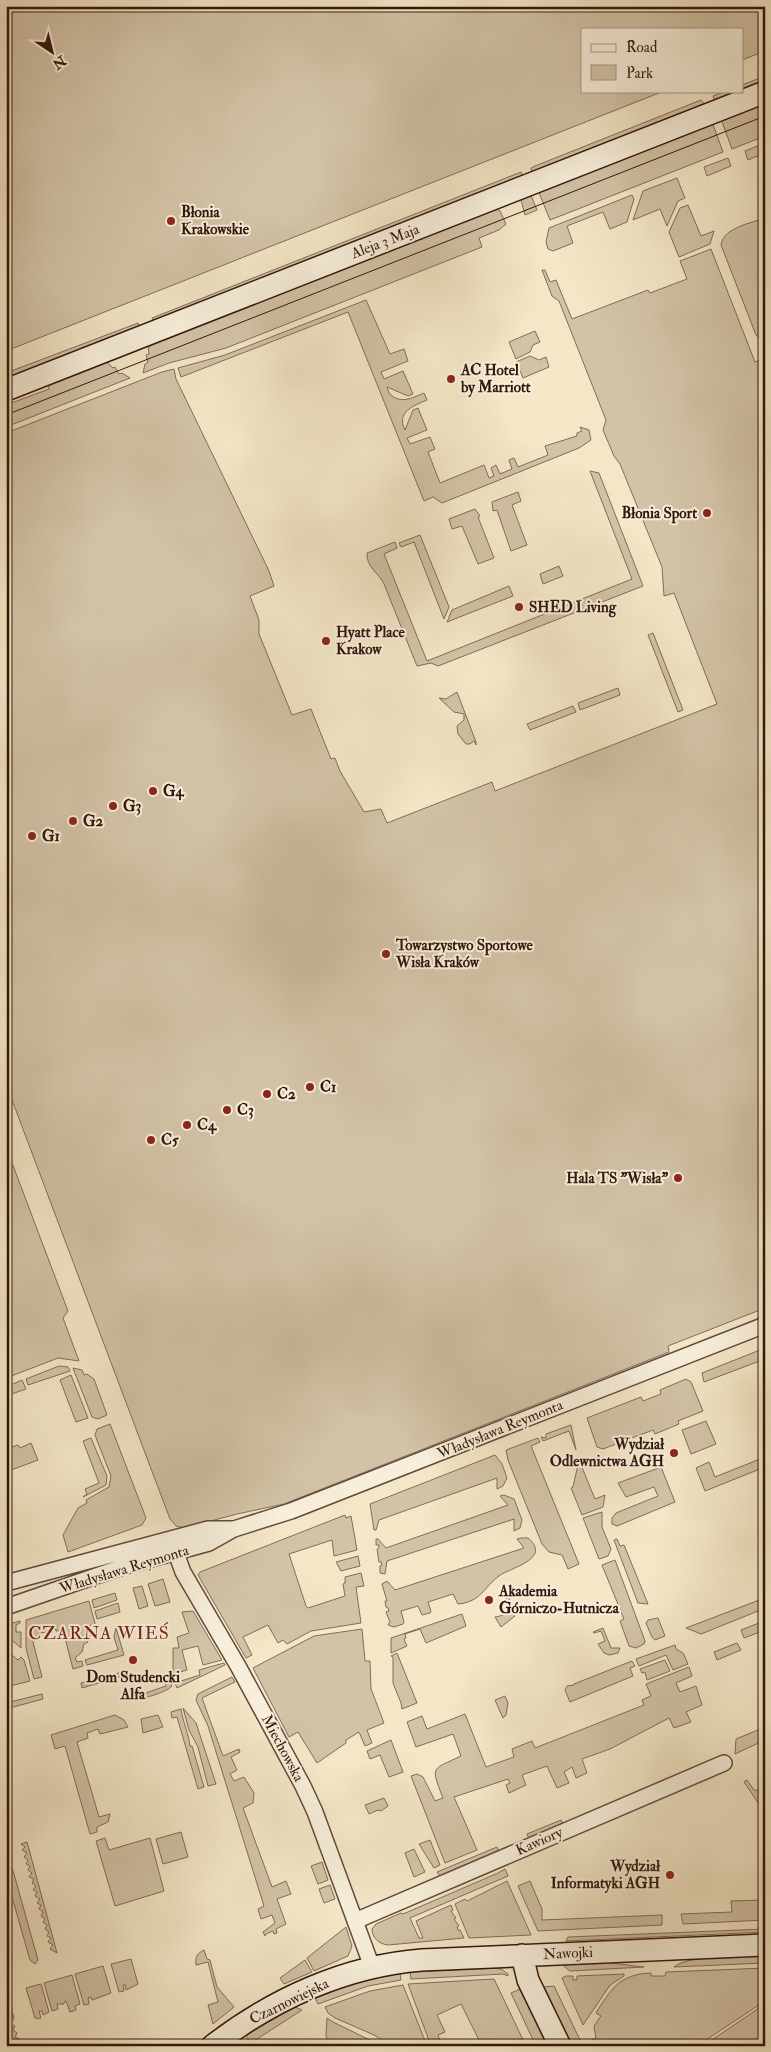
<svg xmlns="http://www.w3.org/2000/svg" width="771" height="2052" viewBox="0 0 771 2052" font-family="'IM FELL Double Pica',serif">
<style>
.green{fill:#d2c3a7;stroke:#826c59}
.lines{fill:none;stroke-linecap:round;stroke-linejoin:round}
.street-casing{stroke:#624a3a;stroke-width:18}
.secondary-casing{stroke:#32160b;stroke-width:24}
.street{stroke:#f7efdb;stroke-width:15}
.secondary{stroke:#f7efdb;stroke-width:21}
.tram{stroke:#32160b;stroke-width:1}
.poi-dot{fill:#8f2418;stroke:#f7efdb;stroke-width:2}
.labels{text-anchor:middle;stroke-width:4;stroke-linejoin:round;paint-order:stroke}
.poi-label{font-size:15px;font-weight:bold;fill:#32160b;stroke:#f7efdb;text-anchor:start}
.street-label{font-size:15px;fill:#32160b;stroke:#f7efdb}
.quarter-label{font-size:18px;letter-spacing:1px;fill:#7a1f14;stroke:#f7efdb}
</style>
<rect width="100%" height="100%" fill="#f3e7c7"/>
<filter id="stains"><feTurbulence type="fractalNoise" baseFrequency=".004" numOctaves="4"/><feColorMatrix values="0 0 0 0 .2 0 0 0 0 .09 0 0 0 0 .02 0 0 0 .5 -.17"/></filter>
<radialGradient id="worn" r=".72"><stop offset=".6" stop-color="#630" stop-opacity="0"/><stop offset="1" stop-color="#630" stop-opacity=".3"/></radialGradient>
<path class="green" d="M6,6H765V51L742,60V29H582V91H664L6,351Z
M765,76V83L715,102L713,96L726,91H742V85Z
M701,100L706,106L532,175L531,168L535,166Z
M765,101V136L732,149L721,119Z
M712,122L723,152L550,220L538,190Z
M765,143V153L748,160L745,151Z
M728,158L731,166L707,176L704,167Z
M521,172L523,177L154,323L152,318Z
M677,178L685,198L678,201L667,226L660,209L633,220L643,191Z
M530,193L537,210L525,215L521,200Z
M632,195L634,199L627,222L610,229L603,212L567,226L573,243L553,251L548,249L546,242L549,228Z
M688,205L701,236L714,231L710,244L679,257L669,232L680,208Z
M494,208L500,211L506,224L499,230L479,238L482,247L226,348L169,363L143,373L145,364L148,362L146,355L149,354L148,344Z
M765,218V343L756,335L721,245C723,228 751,223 765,218Z
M711,249L755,362L765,358V1308L668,1346L669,1352L284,1504L237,1514L184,1528L176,1526L170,1519L6,1084V433L162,372L174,369L176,379L269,571L274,586L250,596L259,620V634L292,715L311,709L331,759L335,758L340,771L364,812L381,809L387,823L492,782L495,791L717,704L674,593L664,596L662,567L620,464L614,456L603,430L606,420L559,301L552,296L542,270H545L550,282L556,280L572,319L648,290L650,293L687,279L680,261Z
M366,300L390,354L404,349L408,361L381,372L384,379L403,371L413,394L408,396L387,387L389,393C400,405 412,398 424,393L427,400C413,406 396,412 405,430L413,410L418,408L427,430L407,438L410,444L430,437L435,449L428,452L440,483L484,465L489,478L494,476L491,468L496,465L500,474L512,469L509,460L514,458L518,467L548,455L545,446L577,436V433L582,431L580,427L589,430L591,440L579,448L442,503L433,497L424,501L348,312L181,377L178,368L225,355Z
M138,323L140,329L6,381V373Z
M535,331L540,342L533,345L530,352L516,359L509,342Z
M530,356L539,360L546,357L549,367L523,378L516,362Z
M105,360L113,368L115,367L119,374L122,373L130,378L6,427V405L49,389L48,383Z
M590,471L599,473L643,586L438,666L431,663L417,666L384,584C379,573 366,567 367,553L395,542L397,548L384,554L427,661L632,579Z
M518,492L521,501L512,505L527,545L511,551L497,510L493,511L492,502Z
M475,509L480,516L478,517L494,558L478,564L462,526L452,529L449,519Z
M420,535L449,607L444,619L414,542L401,547L399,543Z
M559,566L563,576L543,584L540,574Z
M509,586L513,596L447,622L452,610Z
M653,633L683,710L678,712L648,635Z
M618,688L620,695L580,710L578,703Z
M457,692L476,742V745L474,741L470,744H466L458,734L457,726L464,720V714L454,712L439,698L446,699Z
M573,706L576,712L530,730L527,724Z
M6,1147L68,1311L63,1318L79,1361L58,1358L6,1378Z
M765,1348V1359L704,1382L702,1373Z
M59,1366L68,1367L70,1371L28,1385L26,1379Z
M73,1368L82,1370L84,1375L87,1374L94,1379L107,1415L98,1419L92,1417Z
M71,1375L88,1418L76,1422L60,1380Z
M686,1379L691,1382L703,1411L678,1421L679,1424L655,1434L653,1430L603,1449L597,1447L587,1418L641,1397L643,1401L661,1394L660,1390Z
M22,1380L26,1389L6,1396V1387Z
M706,1421L716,1444L691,1454L682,1430Z
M110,1424L146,1518L142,1525L68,1552L63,1535L78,1508L87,1503L86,1500L109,1487L111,1476L95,1435L97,1429Z
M571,1425L576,1450L569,1431L543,1441L541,1437L546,1438V1434Z
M91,1438L107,1476L106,1485L83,1497L87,1494L85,1489L99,1483L83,1441Z
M538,1438L540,1442L531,1446L579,1564L568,1569L562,1555L549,1552L542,1544L508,1460L506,1450Z
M31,1443L38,1460L6,1472V1449L18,1445L20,1448Z
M495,1455L502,1464L507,1478L503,1486L497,1489V1478L379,1520L376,1530H374L370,1504Z
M765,1457V1467L705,1491L696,1468L709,1462L715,1477Z
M579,1460L595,1499L605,1495L603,1507L582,1515L571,1488L573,1487Z
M661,1467L675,1502L617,1526L612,1524V1518L616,1513L658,1496L654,1487L626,1497L618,1483Z
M504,1495L514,1499L522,1520L520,1528L514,1531V1519L387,1561L385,1574L380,1573V1566L382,1565L381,1562H379L377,1549L379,1548V1545H376V1539H378L386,1548L508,1505L500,1496Z
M602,1512V1527L611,1549L608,1556L599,1559L583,1518Z
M345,1515L346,1518L351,1516L357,1550L334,1556L332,1540L289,1554L306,1606L308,1608L345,1596L343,1584L345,1583V1577L361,1573L364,1586L356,1587L361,1623L311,1631L287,1644L283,1640L278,1643L268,1625L243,1637L252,1655L246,1658L198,1575L200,1572Z
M521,1538H528C553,1559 509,1568 499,1576C484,1587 481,1602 458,1604L453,1594L428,1602L431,1611L430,1613L422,1615L418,1606L401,1611L404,1622L403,1624L394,1627L388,1625L390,1622L386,1612L389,1611L388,1608L386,1607L385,1601H387L382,1584L387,1581L395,1590L524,1548L517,1539Z
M617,1539L620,1546L624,1545L648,1604L638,1603L614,1540Z
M358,1556L360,1566L341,1571L336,1562Z
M615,1560L645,1641L644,1644L636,1648L629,1646L620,1621L624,1619L602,1565Z
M163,1579L170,1602L155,1606L148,1584Z
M142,1586L148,1606L139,1609L133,1588Z
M115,1593L117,1600L94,1608L92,1600Z
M508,1595L515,1616L501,1627L495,1617C508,1615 510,1611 506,1599Z
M762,1599L765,1606L763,1609L701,1634L686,1628Z
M89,1601L96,1627L90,1625L93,1634L87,1637L88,1642L84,1644L82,1652L75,1658L77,1662L82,1661L83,1666L73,1669L63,1630L56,1631V1629L38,1634V1636L32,1638L42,1677L34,1679L26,1648V1620Z
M118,1603L120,1612L97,1619L95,1611Z
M193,1611L222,1660L203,1665L198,1646L182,1650L187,1670L173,1674V1648H179L177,1637L189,1633L182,1612Z
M462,1614L466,1626L426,1643L420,1629L405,1634L406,1638L404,1639L407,1646L391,1653V1638Z
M658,1618L665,1636L655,1640L652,1637L646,1623L648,1620Z
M20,1621V1623L16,1625V1632H21V1648L6,1635V1625Z
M764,1621L765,1630L744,1638L741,1630Z
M116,1628L124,1655L87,1665L85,1660L118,1650L114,1637Z
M603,1628L611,1648H620L618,1653L609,1655L604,1653L598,1644L605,1641L601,1631L594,1633L593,1632Z
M362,1629L365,1661H370L371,1689L384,1723L367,1730L372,1743L365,1746L359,1732L346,1740V1743L317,1763L298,1732L289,1737L253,1668L314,1636Z
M737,1643L741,1650L717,1660L714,1652Z
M675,1645L676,1649L683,1653L688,1664L673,1670L666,1655L639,1666L636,1659Z
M6,1650L18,1660L21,1657L24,1660L30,1681L6,1687Z
M397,1653L417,1703L402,1709L401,1703L393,1683V1657L391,1656Z
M665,1660L670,1671L647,1680L645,1672L642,1673L640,1669Z
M632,1661L635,1666L630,1668L633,1676L570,1702L565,1690L567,1686L574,1685V1684Z
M224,1663L225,1665L177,1688L175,1683L200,1675L199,1670Z
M689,1667L692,1676L676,1683L680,1692L696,1686L702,1705L686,1712L691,1722L674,1728L669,1718L610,1749L582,1759L587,1773L576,1778L572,1767L564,1772L569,1783L557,1788L547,1766L522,1775L526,1785L509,1793L506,1785L510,1783L508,1779L454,1797L477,1850L445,1863L411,1776L417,1774L423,1777L435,1801L443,1798C430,1765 432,1770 461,1756L453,1734L416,1747L407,1722L422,1716L427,1729L465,1714L486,1767L514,1757L512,1749L532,1741L535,1748L644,1705L642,1700L651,1696L646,1684Z
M126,1671V1675L82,1688L81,1683Z
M232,1677L235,1682L202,1698L223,1756L239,1749L240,1752L231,1757L237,1770L230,1774L234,1781L244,1777L254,1793L253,1803L243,1808L272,1887L286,1881L291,1894L277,1899L286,1924L276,1929L277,1933L274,1934L273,1931L266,1934L265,1936L263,1932L275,1923L272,1915L261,1919L258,1909L264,1906L208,1726L196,1700L198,1694Z
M169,1679L172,1686C166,1693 134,1702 125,1700L166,1686L165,1682Z
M42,1694L43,1699L6,1709V1703Z
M505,1696L508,1703L506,1715L503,1718L495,1700Z
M183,1708L196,1723L216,1784L208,1786L198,1747L189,1730Z
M181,1709C183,1722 189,1735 190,1746H192L204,1787L198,1789L177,1717L172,1718L171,1712Z
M115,1715L124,1720L128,1727L100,1734L98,1729L87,1733L88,1738L77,1742L99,1817L110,1814L108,1822L97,1827V1832L90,1834L65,1746L55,1749L51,1735Z
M158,1715L163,1727L143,1733L141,1719Z
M765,1727V1740L735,1754L736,1739Z
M391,1740L403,1772L389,1777L380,1755L370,1759L367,1751Z
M747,1780L754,1790L763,1791L765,1794V1813L744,1782Z
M384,1798L388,1806L381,1811L378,1810L369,1814L365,1805Z
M561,1820L563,1825L529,1839L527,1834Z
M181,1832L188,1857L163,1864L156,1839Z
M105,1838L109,1850L150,1838L164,1891L115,1906L96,1841Z
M430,1840L440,1865L434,1868L419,1844Z
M27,1842L57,1953L50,1949L53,1945L48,1942L51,1938L47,1936L49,1932L45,1929L47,1925L43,1922L45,1919L41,1916L43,1912L39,1909L41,1905L37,1903L40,1899L35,1896L37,1892L33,1890L36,1886L32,1883L34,1879L29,1877L32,1873L28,1870L30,1866L26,1864L28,1860L24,1857L27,1853L22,1850L25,1847L21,1844Z
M497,1847L499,1852L441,1877L437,1872Z
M414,1849L425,1872L414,1877L405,1853Z
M322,1862L328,1880L318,1884L311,1866Z
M6,1864H10L12,1867L38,1960L35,1964L30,1960L6,1876Z
M505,1869L508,1876L410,1918L419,1938H423L416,1921L451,1905L453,1910L451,1911L456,1918L454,1919L459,1926L457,1927L458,1930H460L464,1938L388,1945C379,1944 372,1938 372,1929L376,1924L401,1913L403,1914L498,1873Z
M507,1881L531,1935L469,1938L455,1904L465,1899L467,1901Z
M530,1881L542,1909V1920L662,1915V1925L538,1931L518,1886Z
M330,1885L335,1899L324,1903L319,1889Z
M765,1900V1920L683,1924L681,1914L732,1912L731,1901Z
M346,1927L352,1946L348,1956L314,1971L307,1958Z
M765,1929V1932L566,1941L568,1937Z
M204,1950L207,1959L210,1960L217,1987L234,2007L213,2024L208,2005L218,2002L208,1962L196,1965C195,1958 197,1953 204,1950Z
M765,1955V1963L674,1967C688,1955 744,1956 765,1955Z
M131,1959L138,1984L126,1990L125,1984L123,1985L124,1991L119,1992L111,1964Z
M305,1960L312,1972L284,1984L280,1978Z
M602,1962L644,1967L570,1971L564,1966L565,1964Z
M103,1966L111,1993L92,2000L91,1997L88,1998L89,2004L84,2005L75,1974Z
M491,1968L501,1969L508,1974V1976L503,1974L411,1979L410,1972Z
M765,1968V2001L697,2046H593L591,2040L596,2038L594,2026L601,2016L596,2013C611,1989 620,1974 651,1973V1976H665L666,1972Z
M400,1973L401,1980L368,1986L318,2004L315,1998L359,1982Z
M624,1974V1976L610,1985L583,2025L562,1978L566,1976H573V1980H577V1976Z
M72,1975L80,2004L75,2006L76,2010L70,2012L66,2001L64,2002V2004H57L58,2009L52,2011L44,1983Z
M494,1979L526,2046H489L487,2041L481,2044L461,2004L437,2015L445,2032L438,2035L441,2044L431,2046L408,1984Z
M41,1984L49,2012L43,2015L42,2011H39L41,2018L38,2019L37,2018H35L26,1988Z
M403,1985L427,2046H391L374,2035L335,2018L328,2013L325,2007L370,1991Z
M554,1986L583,2046H570L542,1987Z
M520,1989L548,2046H536L511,1993Z
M6,1998L9,2000L14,2018L11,2024L15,2026L13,2030L17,2033L15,2037L19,2039L16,2043L20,2046H6Z
M765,2004V2042L758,2046H703Z
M295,2007L302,2010L251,2043L245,2035Z
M327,2018L333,2022L382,2046H331L326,2036Z"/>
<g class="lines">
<defs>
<path id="street" d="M171,1539L183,1572L238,1666L303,1786L315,1812L372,1967
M6,1583L208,1529H232
M6,1607L125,1566L209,1543L234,1529L291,1511L765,1325
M355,1921L724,1763"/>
<path id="secondary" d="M6,390L765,92
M522,1955L528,1980L560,2046
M212,2046C273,1999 345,1966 422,1960L765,1945"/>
</defs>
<use href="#street" class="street-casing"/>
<use href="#secondary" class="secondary-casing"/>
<use href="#street" class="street"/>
<use href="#secondary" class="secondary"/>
<path class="tram" d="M6,415L765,116"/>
</g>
<g class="poi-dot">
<circle cx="171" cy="221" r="5"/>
<circle cx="451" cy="379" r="5"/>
<circle cx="707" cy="513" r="5"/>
<circle cx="519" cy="607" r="5"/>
<circle cx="326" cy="641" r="5"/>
<circle cx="153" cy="791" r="5"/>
<circle cx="113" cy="806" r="5"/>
<circle cx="73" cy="821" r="5"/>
<circle cx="32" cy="836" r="5"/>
<circle cx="386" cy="954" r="5"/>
<circle cx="310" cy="1087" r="5"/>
<circle cx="267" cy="1094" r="5"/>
<circle cx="227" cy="1110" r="5"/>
<circle cx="187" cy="1125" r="5"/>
<circle cx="151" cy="1140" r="5"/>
<circle cx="678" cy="1178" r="5"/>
<circle cx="674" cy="1453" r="5"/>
<circle cx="489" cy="1600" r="5"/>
<circle cx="133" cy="1660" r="5"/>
<circle cx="670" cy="1875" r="5"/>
</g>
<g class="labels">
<g class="poi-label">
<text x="181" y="217">Błonia<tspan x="181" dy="17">Krakowskie</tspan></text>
<text x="461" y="375">AC Hotel<tspan x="461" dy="17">by Marriott</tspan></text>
<text x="697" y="518" text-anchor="end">Błonia Sport</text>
<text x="529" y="612">SHED Living</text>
<text x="336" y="637">Hyatt Place<tspan x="336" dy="17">Krakow</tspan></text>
<text x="163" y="796">G4</text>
<text x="123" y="811">G3</text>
<text x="83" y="826">G2</text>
<text x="42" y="841">G1</text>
<text x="396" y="950">Towarzystwo Sportowe<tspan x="396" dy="17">Wisła Kraków</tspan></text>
<text x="320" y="1092">C1</text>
<text x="277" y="1099">C2</text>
<text x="237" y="1115">C3</text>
<text x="197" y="1130">C4</text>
<text x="161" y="1145">C5</text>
<text x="668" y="1183" text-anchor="end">Hala TS "Wisła"</text>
<text x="664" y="1449" text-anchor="end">Wydział<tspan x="664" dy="17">Odlewnictwa AGH</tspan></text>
<text x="499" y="1596">Akademia<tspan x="499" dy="17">Górniczo-Hutnicza</tspan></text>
<text x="133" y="1682" text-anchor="middle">Dom Studencki<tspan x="133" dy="17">Alfa</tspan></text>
<text x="660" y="1871" text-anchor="end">Wydział<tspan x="660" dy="17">Informatyki AGH</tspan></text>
</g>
<g class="street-label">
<text transform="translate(385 241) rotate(-21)" y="5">Aleja 3 Maja</text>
<text transform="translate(500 1429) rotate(-22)" y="5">Władysława Reymonta</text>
<text transform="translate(124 1569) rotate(-17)" y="5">Władysława Reymonta</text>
<text transform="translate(283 1748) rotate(62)" y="5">Miechowska</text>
<text transform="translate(539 1841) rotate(-24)" y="5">Kawiory</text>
<text transform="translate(568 1953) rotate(-3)" y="5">Nawojki</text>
<text transform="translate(289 2001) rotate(-26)" y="5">Czarnowiejska</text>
</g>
<g class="quarter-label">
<text x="99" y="1639">CZARNA WIEŚ</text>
</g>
</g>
<rect width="771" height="2052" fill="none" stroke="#f3e7c7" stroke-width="25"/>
<rect x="8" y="8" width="756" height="2037" fill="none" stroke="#32160b" stroke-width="2.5"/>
<rect x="12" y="12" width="746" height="2027" fill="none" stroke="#32160b"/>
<rect x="581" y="28" width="162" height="65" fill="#f7efdb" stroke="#a89888"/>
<rect x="591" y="44" width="25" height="8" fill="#f7efdb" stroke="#a89888"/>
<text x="626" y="52" font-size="15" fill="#32160b">Road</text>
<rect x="591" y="65" width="25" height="15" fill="#d2c3a7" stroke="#a89888"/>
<text x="626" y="78" font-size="15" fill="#32160b">Park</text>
<g transform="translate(52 52) rotate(145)" stroke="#f7efdb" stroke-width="4" paint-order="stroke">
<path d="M0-4L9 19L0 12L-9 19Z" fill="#32160b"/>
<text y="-8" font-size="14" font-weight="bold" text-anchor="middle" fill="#32160b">N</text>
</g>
<rect width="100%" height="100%" filter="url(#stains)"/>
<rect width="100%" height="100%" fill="url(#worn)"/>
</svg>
